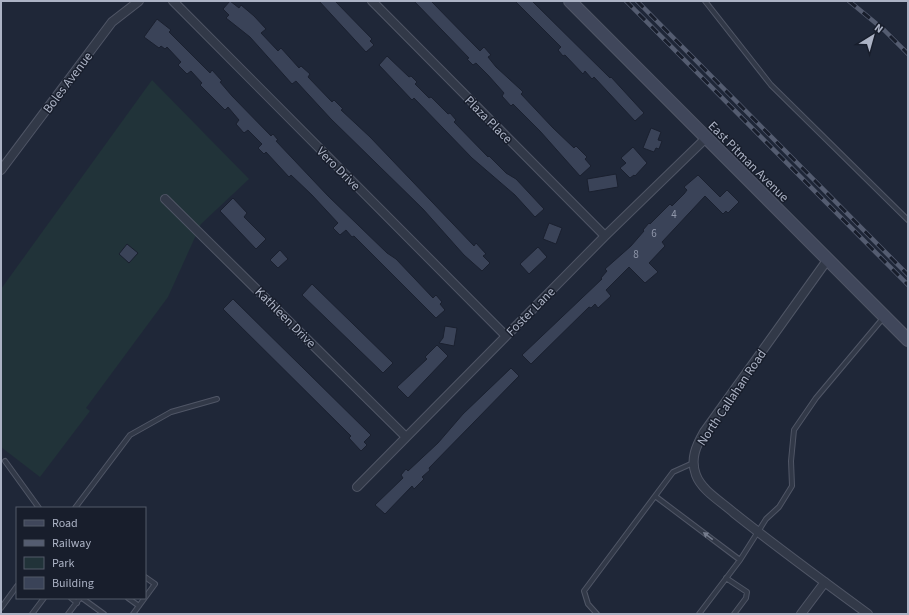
<svg xmlns="http://www.w3.org/2000/svg" width="909" height="615" viewBox="0 0 909 615" font-family="'Source Sans 3',sans-serif">
<style>
.green{fill:#213339}
.building{fill:#3a4358;stroke:#1a202f}
.lines{fill:none;stroke-linecap:round;stroke-linejoin:round}
.lane-casing{stroke:#505666;stroke-width:6}
.street-casing{stroke:#505666;stroke-width:10}
.secondary-casing{stroke:#505666;stroke-width:14}
.lane{stroke:#323948;stroke-width:4}
.street{stroke:#323948;stroke-width:8}
.secondary{stroke:#40475b;stroke-width:12}
.rail-casing{stroke:#545c70;stroke-width:4.5}
.rail{stroke:#181e2c;stroke-width:3;stroke-dasharray:9;stroke-linecap:butt}
.oneway{fill:#757c8d}
.labels{text-anchor:middle;stroke-width:3;stroke-linejoin:round;paint-order:stroke}
.number-label{font-size:11px;fill:#9097aa}
.street-label{font-size:13px;fill:#acb3c5;stroke:#181e2c}
</style>
<rect width="100%" height="100%" fill="#1f2738"/>
<path class="green" d="M152,80L249,179L201,224L168,297L86,408L90,411L40,477L1,447V289Z"/>
<path class="building" d="M230,1L239,8L241,5L254,16L266,29L261,33L278,51L281,48L299,68L301,66L310,74L308,77L332,102L334,100L343,109L341,110L370,137L474,246L476,243L486,254L483,256L490,263L482,271L464,255L423,209L331,119L296,81L292,84L250,37L226,18L229,15L223,9Z
M319,1H335L372,39L370,41L374,45L366,52Z
M414,1H431L478,49L480,51L484,47L491,55L488,57L496,67L520,89L523,92L521,94L553,128L574,148L576,146L587,157L585,159L591,166L580,176L540,131L513,104L511,106L502,96L504,93L488,75L476,63L473,65L467,59L469,58Z
M515,1H532L610,78L611,77L644,113L635,121L594,77L592,79L585,71L583,74L565,55L563,56L558,50L561,47Z
M157,19L171,30L169,32L210,73L212,70L222,81L220,82L232,96L271,136L273,134L278,140L276,141L328,196L387,253L396,259L433,298L436,295L442,302L440,304L445,310L436,318L354,236L352,237L346,230L340,235L333,228L338,223L312,195L291,175L289,177L266,152L264,154L258,148L262,144L248,130L244,133L236,124L239,120L228,107L225,110L200,85L202,83L191,71L187,74L178,65L181,62L167,47L165,49L161,46L159,48L144,37Z
M387,56L409,77L411,76L417,82L415,84L429,98L431,97L448,114L450,113L456,120L454,122L488,157L489,156L506,173L516,179L544,209L535,217L515,195L472,158L414,98L412,100L379,65Z
M651,128L661,132L658,140L662,141L659,149L656,148L654,152L643,148Z
M633,147L647,163L635,176L634,175L630,178L620,168L626,163L621,158Z
M616,174L618,187L589,192L587,179Z
M698,175L720,197L727,190L739,202L728,213L726,211L723,214L705,196L662,242L665,246L649,263L658,272L645,283L629,267L606,290L611,296L598,308L595,304L591,308L589,307L531,364L522,355L602,279L601,278L607,271L605,269L631,246L644,231L643,230L649,223L650,224L670,204L672,206L684,194L687,190L684,187Z
M233,198L247,213L244,217L266,239L256,249L220,211Z
M549,223L562,228L556,244L543,239Z
M127,244L138,253L129,263L119,254Z
M538,247L547,257L529,274L520,264Z
M280,250L288,259L278,268L270,260Z
M312,284L393,363L383,373L302,295Z
M233,299L371,435L364,442L367,445L361,451L349,438L351,436L223,309Z
M445,326L457,328L454,346L439,343L443,338Z
M437,345L448,356L408,398L397,387L427,359L425,357Z
M511,368L519,376L429,468L430,470L422,477L424,479L414,489L412,486L385,514L375,505L403,478L401,475L406,469L408,471L438,443L463,414Z"/>
<g class="lines">
<defs>
<path id="lane" d="M705,1L771,85L908,220
M5,461L39,508
M655,496L740,560
M75,508L130,435L171,412L217,399
M726,578L747,592L746,598L734,614
M71,598L77,603
M82,598L104,614
M128,598L139,606
M1,608L17,586
M32,614L44,598
M68,614L80,598
M133,614L155,584L145,577
M597,614L588,604L584,591L673,472L693,463
M699,614L740,560L766,519L779,507L792,486L791,461L794,430L816,398L884,317"/>
<path id="street" d="M173,1L506,336
M372,1L605,236
M1,170L112,22L139,1
M165,199L405,436
M828,259L704,432C696,446 690,459 696,475C702,491 722,502 734,513C778,548 823,581 868,614
M357,487L605,236L706,138
M801,614L825,582"/>
<path id="secondary" d="M570,1L908,340"/>
</defs>
<use href="#lane" class="lane-casing"/>
<use href="#street" class="street-casing"/>
<use href="#secondary" class="secondary-casing"/>
<use href="#lane" class="lane"/>
<use href="#street" class="street"/>
<use href="#secondary" class="secondary"/>
<defs>
<path id="rail" d="M626,1L908,285
M637,1L908,275
M849,1L884,30L908,54"/>
</defs>
<use href="#rail" class="rail-casing"/>
<use href="#rail" class="rail"/>
</g>
<defs><path id="oneway-solid" d="M-6-.8H1V-3.2L6.5 0L1 3.2V.8H-6Z"/></defs>
<use class="oneway" href="#oneway-solid" transform="translate(708 536) rotate(-143)"/>
<g class="labels">
<g class="number-label">
<text x="674" y="218">4</text>
<text x="654" y="237">6</text>
<text x="636" y="258">8</text>
</g>
<g class="street-label">
<text transform="translate(67 82) rotate(-53)" y="5">Boles Avenue</text>
<text transform="translate(489 119) rotate(45)" y="5">Plaza Place</text>
<text transform="translate(749 161) rotate(45)" y="5">East Pitman Avenue</text>
<text transform="translate(339 168) rotate(45)" y="5">Vero Drive</text>
<text transform="translate(530 311) rotate(-45)" y="5">Foster Lane</text>
<text transform="translate(286 317) rotate(45)" y="5">Kathleen Drive</text>
<text transform="translate(731 397) rotate(-56)" y="5">North Callahan Road</text>
</g>
</g>
<rect width="909" height="615" fill="none" stroke="#acb3c5" stroke-width="4"/>
<rect x="16" y="507" width="130" height="92" fill="#181e2c" stroke="#535a69"/>
<rect x="24" y="520" width="20" height="6" fill="#40475b" stroke="#535a69"/>
<text x="52" y="527" font-size="12" fill="#acb3c5">Road</text>
<rect x="24" y="540" width="20" height="6" fill="#545c70" stroke="#535a69"/>
<text x="52" y="547" font-size="12" fill="#acb3c5">Railway</text>
<rect x="24" y="557" width="20" height="12" fill="#213339" stroke="#535a69"/>
<text x="52" y="567" font-size="12" fill="#acb3c5">Park</text>
<rect x="24" y="577" width="20" height="12" fill="#3a4358" stroke="#535a69"/>
<text x="52" y="587" font-size="12" fill="#acb3c5">Building</text>
<g transform="translate(873 36) rotate(37)" stroke="#181e2c" stroke-width="3" paint-order="stroke">
<path d="M0-3L7 15L0 10L-7 15Z" fill="#acb3c5"/>
<text y="-6" font-size="11" font-weight="bold" text-anchor="middle" fill="#acb3c5">N</text>
</g>
</svg>
